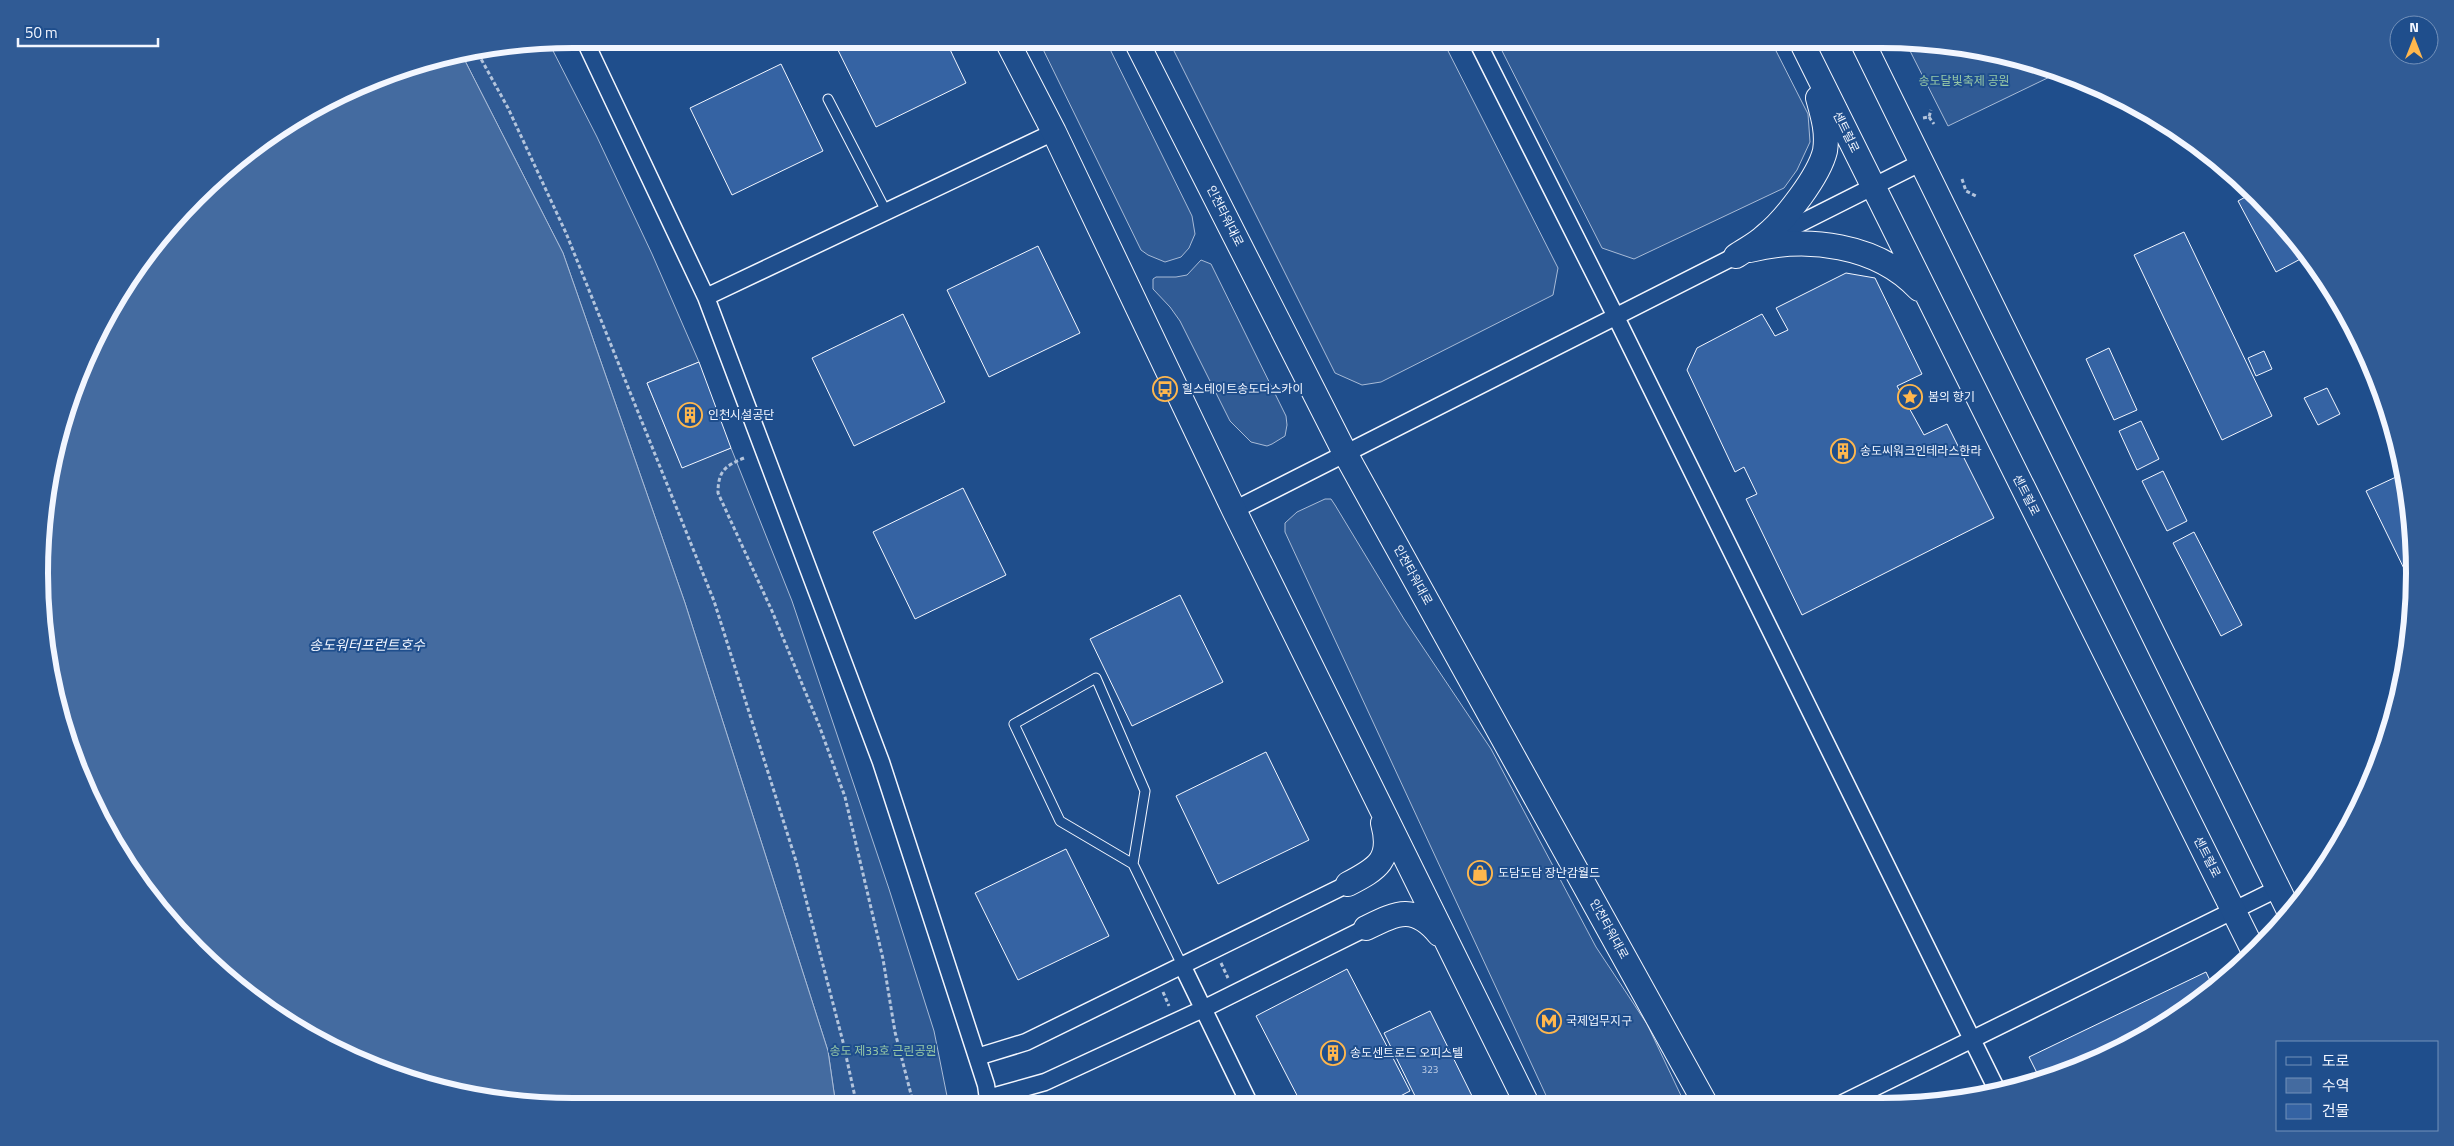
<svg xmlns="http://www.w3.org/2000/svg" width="2454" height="1146" viewBox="0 0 2454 1146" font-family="'Titillium Web','Noto Sans KR',sans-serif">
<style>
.built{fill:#305b95;stroke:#a8bbd7}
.water{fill:#446ba0;stroke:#a8bbd7}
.building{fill:#3563a3;stroke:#f2f6ff}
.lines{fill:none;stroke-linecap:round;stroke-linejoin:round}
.lane-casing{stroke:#f2f6ff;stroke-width:11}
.street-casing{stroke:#f2f6ff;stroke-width:19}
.secondary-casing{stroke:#f2f6ff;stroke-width:26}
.path{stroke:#b3c4dc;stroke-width:3;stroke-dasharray:4 2.5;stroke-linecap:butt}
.lane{stroke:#1f4e8c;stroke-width:9}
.street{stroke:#1f4e8c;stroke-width:16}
.secondary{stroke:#1f4e8c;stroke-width:24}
.labels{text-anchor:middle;stroke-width:4;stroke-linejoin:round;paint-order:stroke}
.number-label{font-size:10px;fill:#c3d1e8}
.park-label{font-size:12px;fill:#97c8a6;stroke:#1f4e8c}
.street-label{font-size:12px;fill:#f2f6ff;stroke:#1f4e8c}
.poi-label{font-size:12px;fill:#f2f6ff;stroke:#1f4e8c;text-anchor:start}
.water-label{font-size:14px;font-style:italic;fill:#f2f6ff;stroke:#1f4e8c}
.rim{fill:none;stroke:#f2f6ff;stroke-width:6}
</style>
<rect width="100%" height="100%" fill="#1f4e8c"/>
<path class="built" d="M1038,39H1105L1192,216L1195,234L1189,248L1181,257L1165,262L1148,255L1141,250Z
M1168,39H1442L1558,268L1553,295L1381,382L1362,385L1335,373Z
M1496,39H1770L1808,114L1810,142L1797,170L1784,188L1634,259L1602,248Z
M548,41L597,137L652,254L699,362L647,383L682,467L731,448L792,601L889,889L934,1031L949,1106H836L828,1051L685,603L563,253L460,51Z
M1905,41L1985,49L2060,72L1948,126Z
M1201,260L1211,264L1286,416L1287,425L1285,436L1272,444L1267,446L1251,442L1230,421L1180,321L1170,307L1153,289V279L1156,277H1176L1187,275Z
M1325,499H1331L1335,505L1404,619L1491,749L1596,947L1647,1024L1685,1104H1550L1285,532V523L1297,512Z"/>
<path class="water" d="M460,51L563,253L685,603L828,1051L836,1106L573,1107L468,1097L369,1067L306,1036L221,975L171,925L110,840L67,745L43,643L39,573L49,469L67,401L110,306L171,221L221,171L306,110L401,67Z"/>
<path class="building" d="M835,39H945L966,83L876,127L833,40Z
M781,64L823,151L732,195L690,108Z
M2255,192L2308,255L2276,272L2238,201Z
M2184,232L2272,416L2222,440L2134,255Z
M1038,246L1080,333L989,377L947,290Z
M1846,273L1875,278L1922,374L1897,386L1924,435L1947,424L1994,518L1802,615L1746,499L1757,494L1744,467L1735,472L1687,370L1697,348L1762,314L1775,336L1788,330L1776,308Z
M903,314L945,402L854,446L812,358Z
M2109,348L2137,410L2114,420L2086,359Z
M2264,351L2272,369L2256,376L2248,358Z
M699,362L731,448L682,468L647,383Z
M2327,388L2340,414L2318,425L2304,398Z
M2141,421L2159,459L2137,470L2119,431Z
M2163,471L2187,521L2167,531L2142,481Z
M2396,477L2408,504L2415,573L2414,589L2366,491Z
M963,488L1006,575L915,619L873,532Z
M2194,532L2242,625L2221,636L2173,543Z
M1180,595L1223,682L1132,726L1090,639Z
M1266,752L1309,840L1218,884L1176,796Z
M1066,849L1109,936L1018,980L975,893Z
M1347,969L1410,1091L1383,1105H1302L1256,1016Z
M2206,972L2214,989L2206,997L2086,1066L2040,1079L2029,1057Z
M1430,1011L1476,1104H1419L1384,1033Z"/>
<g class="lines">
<defs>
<path id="lane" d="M828,99L886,211
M1133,864L1060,821L1014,724L1096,678L1145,791L1133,864L1182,965"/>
<path id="street" d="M584,39L706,297L881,762L986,1085L989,1106
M1476,39L1616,317L1997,1090
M1769,239L1922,162
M706,297L1054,132
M1234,510L1745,251
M1182,965L1250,1105
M977,1057L1026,1042L1348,884
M988,1098L1045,1082L1203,1009L1366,928
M1843,1103L2279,888"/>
<path id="secondary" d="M1006,39L1054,132L1234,510L1527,1104
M1135,39L1345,453L1705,1103
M1800,39L2253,950
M1861,39L2290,913
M1750,250C1807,236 1877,244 1919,289
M1736,256C1746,249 1757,244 1765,236C1785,220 1819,176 1825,151C1828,132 1823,116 1818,98
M1348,884C1377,869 1393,860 1383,823
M1366,928C1397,913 1414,904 1439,934"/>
</defs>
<use href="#lane" class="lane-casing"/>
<use href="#street" class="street-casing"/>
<use href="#secondary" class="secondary-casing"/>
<path class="path" d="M475,48L508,108L566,233L714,601L796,861L843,1042L857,1106
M1929,117L1934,124
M1923,118L1929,117L1931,110
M1962,179L1966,191L1976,196
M744,458C725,466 718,471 718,493L772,611L819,725L845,797L883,959L895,1032L914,1106
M1221,963L1228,978
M1163,992L1169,1006"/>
<use href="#lane" class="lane"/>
<use href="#street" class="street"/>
<use href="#secondary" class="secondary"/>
</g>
<defs>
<symbol id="bus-ring" viewBox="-11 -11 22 22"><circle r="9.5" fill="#1f4e8c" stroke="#ffb74d" stroke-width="1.5"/><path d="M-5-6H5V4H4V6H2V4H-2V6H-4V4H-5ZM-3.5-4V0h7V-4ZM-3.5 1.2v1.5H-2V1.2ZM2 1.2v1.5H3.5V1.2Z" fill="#ffb74d"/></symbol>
<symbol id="sight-ring" viewBox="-11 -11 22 22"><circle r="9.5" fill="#1f4e8c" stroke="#ffb74d" stroke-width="1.5"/><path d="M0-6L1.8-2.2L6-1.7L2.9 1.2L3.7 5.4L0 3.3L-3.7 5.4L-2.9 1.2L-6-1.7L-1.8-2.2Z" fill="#ffb74d"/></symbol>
<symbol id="building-ring" viewBox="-11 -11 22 22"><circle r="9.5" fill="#1f4e8c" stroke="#ffb74d" stroke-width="1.5"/><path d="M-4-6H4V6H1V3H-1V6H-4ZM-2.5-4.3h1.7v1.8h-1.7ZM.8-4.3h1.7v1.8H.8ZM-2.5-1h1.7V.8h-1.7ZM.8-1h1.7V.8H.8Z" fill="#ffb74d"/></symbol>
<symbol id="shop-ring" viewBox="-11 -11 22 22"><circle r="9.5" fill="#1f4e8c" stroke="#ffb74d" stroke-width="1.5"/><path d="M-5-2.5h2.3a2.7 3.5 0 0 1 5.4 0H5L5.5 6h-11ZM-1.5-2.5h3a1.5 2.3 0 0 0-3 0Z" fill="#ffb74d"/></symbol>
<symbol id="metro-ring" viewBox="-11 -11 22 22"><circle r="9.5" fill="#1f4e8c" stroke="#ffb74d" stroke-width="1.5"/><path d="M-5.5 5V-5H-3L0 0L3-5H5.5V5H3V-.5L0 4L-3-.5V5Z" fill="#ffb74d"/></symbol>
</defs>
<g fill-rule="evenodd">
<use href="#bus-ring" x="1151" y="375" width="28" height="28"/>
<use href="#sight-ring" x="1896" y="383" width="28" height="28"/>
<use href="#building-ring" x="676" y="401" width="28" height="28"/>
<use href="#building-ring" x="1829" y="437" width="28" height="28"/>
<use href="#shop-ring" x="1466" y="859" width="28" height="28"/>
<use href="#metro-ring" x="1535" y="1007" width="28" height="28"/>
<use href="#building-ring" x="1319" y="1039" width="28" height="28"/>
</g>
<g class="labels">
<g class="number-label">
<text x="1430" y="1073">323</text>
</g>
<g class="park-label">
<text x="1964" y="85">송도달빛축제 공원</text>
<text x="883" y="1055">송도 제33호 근린공원</text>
</g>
<g class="street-label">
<text transform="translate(1846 132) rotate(64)" y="4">센트럴로</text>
<text transform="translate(1225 216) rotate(63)" y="4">인천타워대로</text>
<text transform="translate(2026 495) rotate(63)" y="4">센트럴로</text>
<text transform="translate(1413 575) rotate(61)" y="4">인천타워대로</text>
<text transform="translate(2207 857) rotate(63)" y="4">센트럴로</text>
<text transform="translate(1609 929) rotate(61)" y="4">인천타워대로</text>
</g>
<g class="poi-label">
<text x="1182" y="393">힐스테이트송도더스카이</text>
<text x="1928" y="401">봄의 향기</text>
<text x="708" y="419">인천시설공단</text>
<text x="1860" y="455">송도씨워크인테라스한라</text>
<text x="1498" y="877">도담도담 장난감월드</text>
<text x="1566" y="1025">국제업무지구</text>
<text x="1350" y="1057">송도센트로드 오피스텔</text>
</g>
<g class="water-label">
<text x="367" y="650">송도워터프런트호수</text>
</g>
</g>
<path d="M0 0H2454V1146H0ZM573 48H1881A525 525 0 0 1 2406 573V573A525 525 0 0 1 1881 1098H573A525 525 0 0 1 48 573V573A525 525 0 0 1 573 48Z" fill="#305b95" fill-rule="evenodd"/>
<path class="rim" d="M573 48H1881A525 525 0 0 1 2406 573V573A525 525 0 0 1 1881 1098H573A525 525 0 0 1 48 573V573A525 525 0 0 1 573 48Z"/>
<rect x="2276" y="1041" width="162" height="90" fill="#1f4e8c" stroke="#7391ba"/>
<rect x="2286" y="1057" width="25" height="8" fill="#1f4e8c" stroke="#7391ba"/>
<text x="2322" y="1066" font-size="15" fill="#f2f6ff">도로</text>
<rect x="2286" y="1078" width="25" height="15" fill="#446ba0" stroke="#7391ba"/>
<text x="2322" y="1091" font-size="15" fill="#f2f6ff">수역</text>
<rect x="2286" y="1104" width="25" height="15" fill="#3563a3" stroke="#7391ba"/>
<text x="2322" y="1116" font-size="15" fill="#f2f6ff">건물</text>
<g transform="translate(2414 40)"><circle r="24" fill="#1f4e8c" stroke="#7391ba"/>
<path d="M0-4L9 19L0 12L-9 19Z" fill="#ffb74d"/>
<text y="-8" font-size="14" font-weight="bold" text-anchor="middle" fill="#f2f6ff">N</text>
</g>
<path d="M18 38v8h140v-8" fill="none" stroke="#f2f6ff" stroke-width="2.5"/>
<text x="25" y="38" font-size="15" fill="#f2f6ff" stroke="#1f4e8c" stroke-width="4" paint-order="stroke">50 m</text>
</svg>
